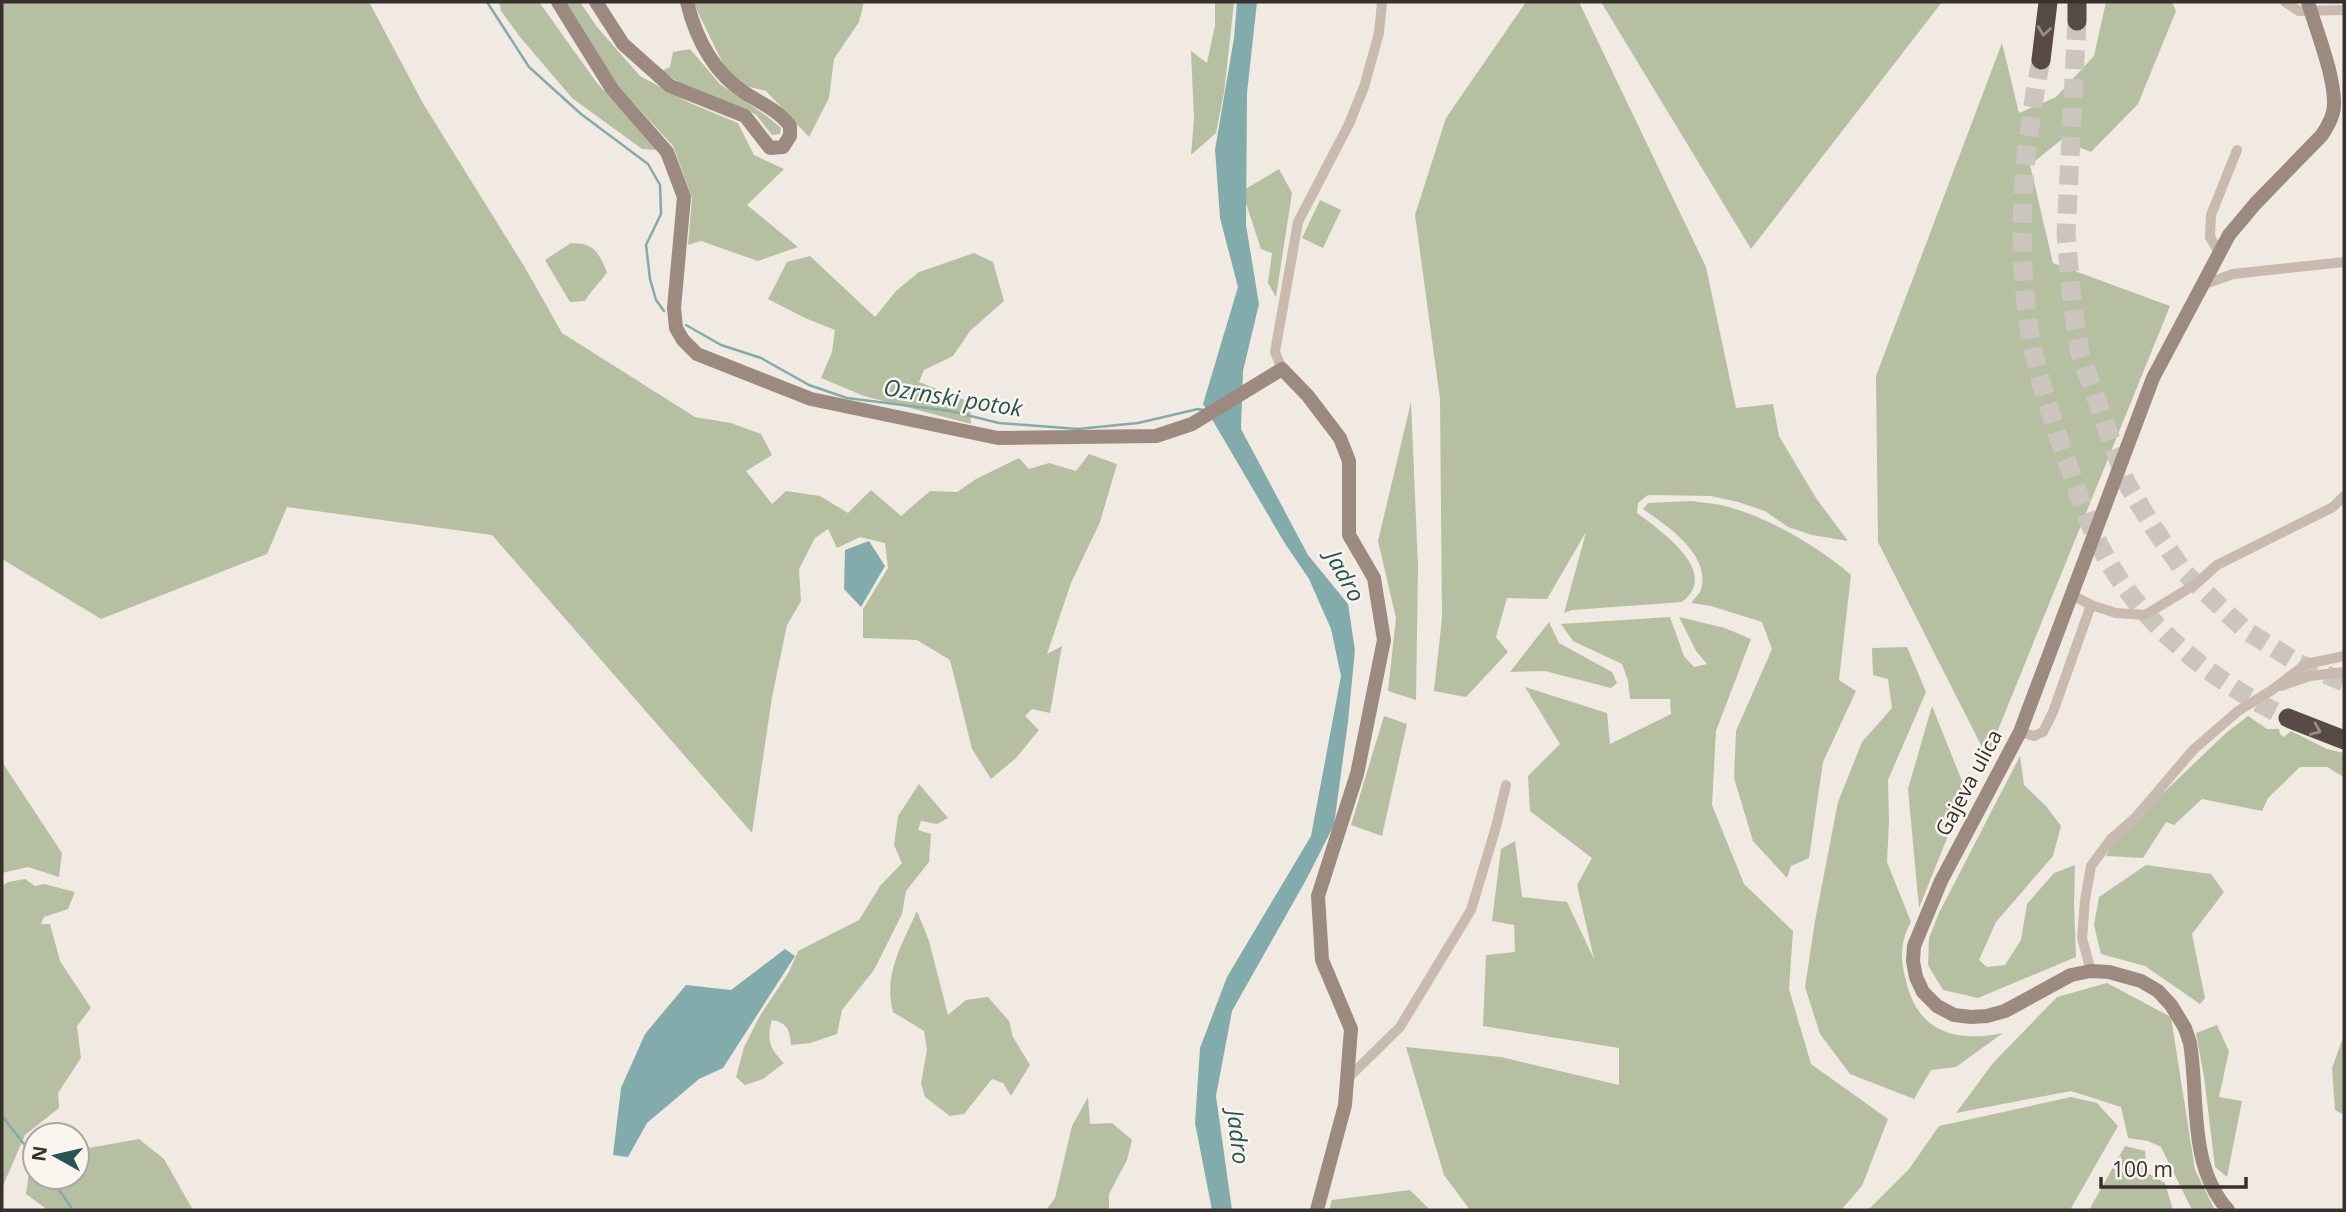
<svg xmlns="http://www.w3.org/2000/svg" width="2346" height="1212" viewBox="0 0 2346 1212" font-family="'Open Sans',sans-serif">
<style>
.green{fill:#b7bfa3}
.water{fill:#84abab}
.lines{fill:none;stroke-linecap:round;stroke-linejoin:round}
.stream{stroke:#84abab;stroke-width:2.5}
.highway-tunnel{stroke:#ccc5be;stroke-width:19;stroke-dasharray:19 10;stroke-linecap:butt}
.street{stroke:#c8baaf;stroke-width:10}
.secondary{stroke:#9c8a80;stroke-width:14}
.highway{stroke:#584a44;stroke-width:19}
.oneway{stroke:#988e88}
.labels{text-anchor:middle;stroke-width:5;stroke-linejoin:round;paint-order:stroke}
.street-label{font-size:21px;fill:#38302c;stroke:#f9f4ee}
.water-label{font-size:23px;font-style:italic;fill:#265455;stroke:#f9f4ee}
</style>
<rect width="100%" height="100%" fill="#f1eae2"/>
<path class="green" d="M2,2H369L424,105L524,266L562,333L695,417L731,423L761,434L772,455L746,471L772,504L786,491L820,496L848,513L871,490L901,516L930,491L957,492L976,479L1019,458L1029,469L1049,463L1076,471L1089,454L1117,464L1100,522L1071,583L1047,654L1062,646L1050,713L1032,709L1025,716L1039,730L1016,758L991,779L972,749L950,660L917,640L863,638V609L888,568L885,543L860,537L837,548L828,529L815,538L799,569L801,601L787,625L772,697L752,833L492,535L287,507L267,554L101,619L2,559Z
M499,2H539L597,83L658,150L642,149L572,98L520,37L501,11Z
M566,2H580L597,27L640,76L690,103L738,123L754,155L784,169L747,205L798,247L758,261L701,241L688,245L692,198L673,146L617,85Z
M693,2H864L859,22L834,59L829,98L809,137L766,91L746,86L726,70Z
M1215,2H1234L1224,93L1216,133L1191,155L1194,119L1191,51L1207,63L1215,25Z
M1526,2H1579L1706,267L1736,408L1773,404L1779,436L1816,498L1848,541L1812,535L1788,527L1765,511L1738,502L1711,496L1648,495L1638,503L1637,513C1661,531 1721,572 1682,602L1572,610L1564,613L1586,532L1547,599L1507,598L1496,637L1508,652L1466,697L1434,691L1442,618L1440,399L1415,215L1446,118Z
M1601,2H1942L1751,249Z
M2106,2H2172L2176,11L2138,104L2091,152L2061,140L2030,165L2053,263L2170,306L1987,757L1878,542L1876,376L2002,43L2019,113L2056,97L2094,56Z
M690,49L720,84L768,117L781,128L780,134L772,135L756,115L746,109L688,88L661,71L670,67L673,52Z
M1279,169L1292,193L1276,297L1268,283L1272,253L1261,249L1242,191Z
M1320,200L1341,210L1323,248L1302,238Z
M571,243C595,243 598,252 607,272C600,283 592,289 585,301L570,302L545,260Z
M974,253L993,262L1004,301L970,331L953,356L924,370L919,382L970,402L971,424L864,396L821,378L832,352L835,330L805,318L768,299L787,262L810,256L875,317L896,291L919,272Z
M1411,402L1418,566L1416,700L1388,691L1396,618L1378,541Z
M1692,501C1703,503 1714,503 1725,506C1768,517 1817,546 1851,575L1839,680L1856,691L1823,762L1809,858L1791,866L1787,878L1753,841L1734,778L1736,731L1772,649L1762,622L1711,606L1691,603C1694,599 1699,594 1701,590C1711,554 1667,526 1643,509L1648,503Z
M1670,617L1684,656L1694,667L1707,664L1696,651L1679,617L1725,628L1751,639L1716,731L1712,805L1744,884L1793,931L1789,989L1811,1064L1888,1119L1862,1186L1841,1210H1823L1821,1208L1818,1210H1470L1444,1175L1406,1047L1501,1057L1619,1085V1048L1483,1026L1486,955L1515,952L1514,925L1492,921L1501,849L1515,841L1522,897L1567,902L1594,959L1577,885L1592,858L1530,811L1528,776L1560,744L1525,687L1607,713L1610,744L1671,714L1670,699H1630L1628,681L1622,664L1573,641L1561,624Z
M1549,622L1559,643L1612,672L1617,683L1611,688L1545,671L1510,672Z
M1907,647L1926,692L1888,780L1889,822L1887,862L1911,922C1900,942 1900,959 1906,981C1918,1032 1955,1043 2003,1033L1956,1067L1931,1070L1914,1099L1850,1074L1820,1034L1805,987L1815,921L1838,802L1862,742L1892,708L1888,679L1873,675L1872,648Z
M1932,706L1966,791L1919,908L1908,789Z
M1384,716L1407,724L1382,836L1351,825Z
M2248,716L2267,729H2279L2280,734L2284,737L2291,731L2327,749L2344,753V777L2327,767H2300L2268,798L2262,811L2202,799L2174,825L2166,822L2143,858L2106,856L2114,840L2226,733Z
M2020,756L2024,785L2046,806L2061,826L2053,856L1996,922L1979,960L1987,967L2005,965L2021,940L2027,904L2054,873L2075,865L2074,904L2076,957L1978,998L1943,990L1928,965L1929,938L1939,913Z
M2,762L62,853L59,877L28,867L2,873Z
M919,784L948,818L937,824L921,821L918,830L931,834L929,862L906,891L902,914L874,970L842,1010L837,1034L810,1043L791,1045C790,1031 788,1023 772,1020C766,1040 770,1049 784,1063L763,1079L745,1085L736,1077L744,1047L761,1014L789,972L798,951L859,920L880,886L902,863L894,845L898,816Z
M2146,865L2211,874L2224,892L2192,934L2205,998L2200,1004L2145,966L2101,954L2094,925L2099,897Z
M25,879L35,886L44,884L75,892L68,909L44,917L41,924H50L60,961L91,1008L77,1026L81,1058L58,1093L59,1108L25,1135L2,1188V886L8,882Z
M917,911L929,941L948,1015L966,1000L988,997L1009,1021L1013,1037L1030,1065L1011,1096L1003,1083L992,1079L964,1114L950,1116L925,1097L921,1083L927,1050L924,1031L893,1012C883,974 902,945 917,911Z
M2107,983L2171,1017L2195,1170L2215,1210H2192L2161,1147L2148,1141L2128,1138L2121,1107L2071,1091L1956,1113L1993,1063L2057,997Z
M2217,1025L2229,1051L2219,1097L2242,1101L2227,1177L2215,1167L2204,1077L2196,1033Z
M2344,1035V1115L2335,1110L2332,1068Z
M1088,1097L1090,1124L1112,1123L1132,1140L1127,1160L1109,1194V1210H1046L1055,1198L1072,1126Z
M2071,1097L2097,1103L2118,1126L2070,1210H1868L1909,1169L1939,1126Z
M139,1139L164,1159L193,1210H48L26,1194L30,1163L35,1161V1177H77V1150Z
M2125,1146L2145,1151L2146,1172L2165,1183L2173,1210H2089Z
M1410,1190L1430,1210H1329L1332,1200Z"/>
<path class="water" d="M1237,2H1257L1247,93L1246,225L1259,304L1243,371L1241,429L1308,555L1348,604L1355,650L1348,722L1334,825L1306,880L1232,1011L1216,1096L1232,1210H1212L1195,1123L1200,1048L1227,977L1311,836L1341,676L1331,629L1309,579L1284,542L1203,404L1238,287L1220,218L1215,150L1234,38Z
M869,541L885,566L861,607L844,589L845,550Z
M785,949L795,956L723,1068L699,1079L647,1123L628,1157L613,1155L621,1088L645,1034L686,985L731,990Z"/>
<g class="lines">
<path class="stream" d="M487,2L529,67L581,114L648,164L660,185L661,214L646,245L650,279L656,300L664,311
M686,325L721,345L761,358L809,385L847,398L950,411L999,423L1078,429L1138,423L1198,409L1204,410
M2,1116L35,1158
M50,1177L73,1210"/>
<path class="highway-tunnel" d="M2077,21L2066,234L2072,303L2080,353L2126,482L2153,527L2185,573L2245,630L2298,663L2344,682
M2041,60C2022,156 2014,254 2033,350C2041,386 2053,422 2065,456C2077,487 2086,521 2102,550C2141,625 2213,682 2288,718"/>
<path class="street" d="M2285,2L2299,11L2344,10
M2219,253L2210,237L2211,215L2237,150
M2202,285L2233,274L2344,262
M1282,369L1275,352L1298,222L1349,124L1364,87L1379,33L1382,2
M2072,595L2091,605L2116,613L2145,615L2196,584L2217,565L2333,507L2344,496
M2281,686L2310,676L2344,672
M2020,732L2034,736L2043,732L2053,712L2091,605
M2091,971L2082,938L2085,900L2091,866L2111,839L2136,817L2193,750L2238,711L2272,690L2306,664L2344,656
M1347,1079L1400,1027L1471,910L1496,827L1506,785"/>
<path class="secondary" d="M558,2L612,89L667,152L684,197L674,308L676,328L683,340L697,354L811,399L998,438L1156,436L1192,424L1282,369L1308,396L1340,438L1349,461V535L1374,578L1384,640L1357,774L1318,896L1322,960L1351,1029L1345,1105L1317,1210
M596,2L623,44L670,86L745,116L770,148L783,147L790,136V126C779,111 761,103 745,93C713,72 696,39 687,2
M2228,1210C2188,1165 2199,1099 2190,1043L2185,1028L2171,1005L2158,991L2141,981L2109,972L2091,971L2071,975L2005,1011L1987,1016L1971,1017L1954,1015L1937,1006L1923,992L1916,977L1913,961L1914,946L1941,881L2020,732L2153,378L2229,235L2255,204L2322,135C2328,126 2334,115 2334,105C2335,76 2316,30 2308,2"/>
<path class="highway" d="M2077,21V2
M2041,60L2048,2
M2288,718L2344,740"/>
</g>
<defs><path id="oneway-chevron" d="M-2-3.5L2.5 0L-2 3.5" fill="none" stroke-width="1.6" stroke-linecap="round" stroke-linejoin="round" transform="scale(1.75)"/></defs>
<g class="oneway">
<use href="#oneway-chevron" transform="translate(2044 31) rotate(98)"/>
<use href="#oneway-chevron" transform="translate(2316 730) rotate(22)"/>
</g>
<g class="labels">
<g class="street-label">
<text transform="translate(1969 783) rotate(-62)" y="7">Gajeva ulica</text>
</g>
<g class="water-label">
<text transform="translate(953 398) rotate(9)" y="8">Ozrnski potok</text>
<text transform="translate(1345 576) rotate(61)" y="8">Jadro</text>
<text transform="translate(1238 1137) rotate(83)" y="8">Jadro</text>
</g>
</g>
<rect width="2346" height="1212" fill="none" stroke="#38302c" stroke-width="7"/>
<g transform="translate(56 1156) rotate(278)"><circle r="33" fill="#f9f4ee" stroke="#aca6a0" stroke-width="2"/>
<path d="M0-5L12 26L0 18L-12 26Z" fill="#265455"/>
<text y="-10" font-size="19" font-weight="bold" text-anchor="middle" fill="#38302c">N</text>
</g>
<path d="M2101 1177v10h145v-10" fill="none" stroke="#38302c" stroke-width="3.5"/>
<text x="2112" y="1177" font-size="21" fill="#38302c" stroke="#f9f4ee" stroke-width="5" paint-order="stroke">100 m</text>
</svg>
